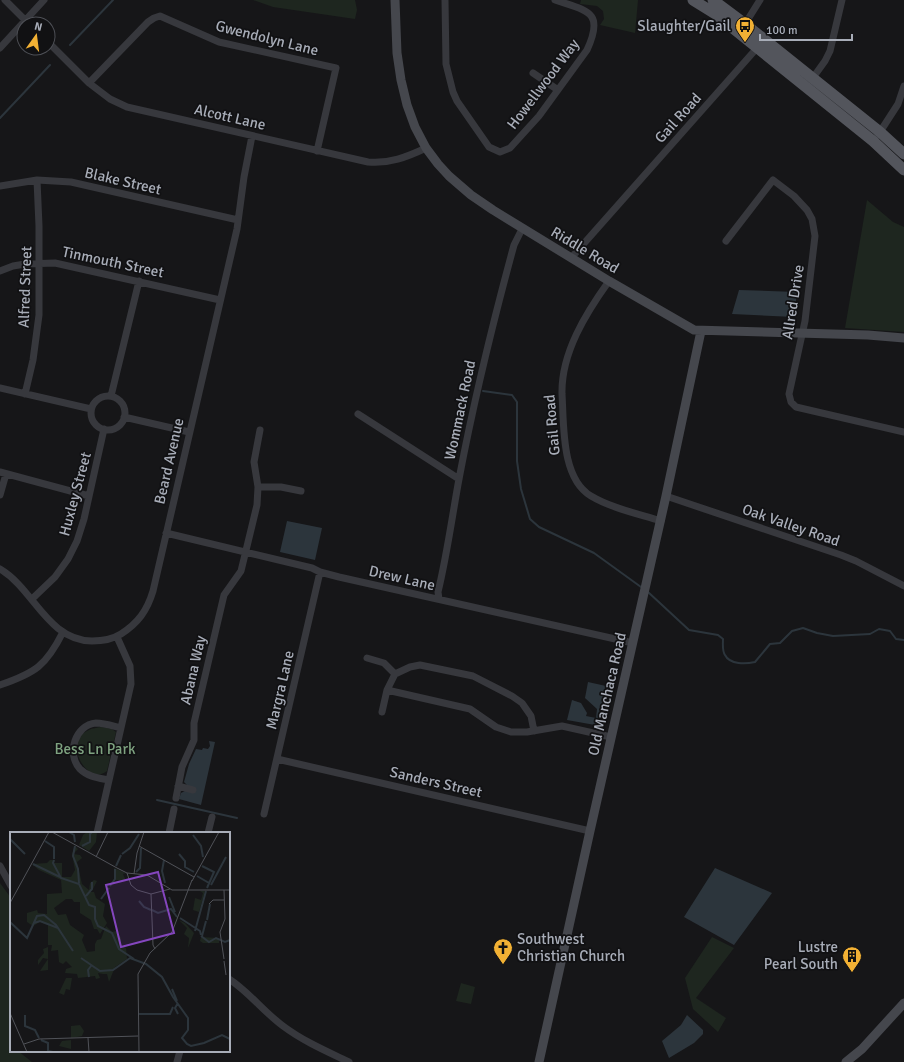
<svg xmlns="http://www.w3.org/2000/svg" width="904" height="1062" viewBox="0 0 904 1062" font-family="Signika,sans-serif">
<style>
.green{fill:#1e261f}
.water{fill:#2c353c}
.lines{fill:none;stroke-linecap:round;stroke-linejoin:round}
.stream{stroke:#2c353c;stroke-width:2}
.street{stroke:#37383d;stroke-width:7}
.secondary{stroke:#45474d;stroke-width:9}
.primary{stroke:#53555c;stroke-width:11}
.labels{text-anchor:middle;stroke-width:3.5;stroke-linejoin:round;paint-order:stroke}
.poi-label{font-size:15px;fill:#a8adb8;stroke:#111113;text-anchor:end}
.street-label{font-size:15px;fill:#a8adb8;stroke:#111113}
.park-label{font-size:15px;fill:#7fa381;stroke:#111113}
.inset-river{fill:none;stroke:#2c353c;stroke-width:2}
.inset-road{fill:none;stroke:#505258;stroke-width:1}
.view{fill:#8446be;fill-opacity:0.15;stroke:#8446be;stroke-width:2}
.inset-edge{fill:none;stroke:#a8adb8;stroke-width:2}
</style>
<rect width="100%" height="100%" fill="#161618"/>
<path class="green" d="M253,0H355L357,10L355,19L273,7Z
M581,0H638L635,33L600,25L604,19L603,11L597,6L580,4Z
M867,200L893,222L904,227V332L845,328Z
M101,727L112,729L116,732L107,771C88,787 61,742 89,730C92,728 97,728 101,727Z
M0,883L11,898V981L9,984L11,993V1051H18L32,1062H0Z
M712,937L734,948L696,998L726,1018L718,1032L693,1009L685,978Z
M461,983L475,987L471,1004L456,1001Z"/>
<path class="water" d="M739,290L797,292L794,317L732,314Z
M287,521L322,528L315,560L280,552Z
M588,682L606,686L605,690L607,693L601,721L595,725L567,720L572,700L581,703L587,713L586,716L596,718L597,709L585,698Z
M209,741L215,742L201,805L179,799L181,793L185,791L187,785L184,782L189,764L196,749L202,750L203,748L208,749L210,746Z
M715,868L772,893L734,945L684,917Z
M687,1015L703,1030V1034L694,1043L669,1058L662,1041L681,1025Z"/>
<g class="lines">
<path class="stream" d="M70,45L113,0
M0,118L50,65
M483,391L512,395L517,402V461L521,489L530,519L539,527L594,553L641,587
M648,592L689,630L718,635L723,639C723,644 722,651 725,655C730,665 746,664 755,662L770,644L780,643L792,631L803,628L817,633L833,636L870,634L879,629L890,631L896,639L904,640
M157,800L237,818"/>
<path class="street" d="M5,0L29,24
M445,0L446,64L453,92L457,101L489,147L500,152L510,148L539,116L587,50C605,11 587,11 555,0
M745,24L760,0
M48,42L89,83L110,99L127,107L368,162C389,164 407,157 426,148
M0,48L44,0
M533,73L558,90
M812,79L825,61L830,51L842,0
M89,83L148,22L154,18L160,16L219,42L336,68L317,151
M878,135L898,104L904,86
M0,186L37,180L71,182L238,220
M726,241L773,180L794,196L807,210L812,219L815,236L805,321L789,394L791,402L796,407L904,432
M571,258L757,48
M0,271L13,266L25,264L55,263L220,300
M609,281C586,313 561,353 562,394C564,425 561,478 591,496C611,508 639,514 661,521
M0,388L91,409
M25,394L33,360L39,315V226L37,180
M111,396L139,281
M91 413a17 17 0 1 1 34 0a17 17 0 1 1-34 0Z
M358,414L459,479
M124,417L189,432
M0,472L89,496
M258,487H281L301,491
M0,495L6,474
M666,496L841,555L856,561L904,586
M166,533L312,568L320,572L339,577L633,643
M0,569C34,589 47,640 92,641C102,641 113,639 121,634C138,623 147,611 153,591L237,229L244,177L252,136
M32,599L55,577L68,559L77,541L84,519L104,429
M439,599L438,592C447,555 452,517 459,479C474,400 493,322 514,245L522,229
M367,658L384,663L395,674
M0,685C35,673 46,666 63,632
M387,690L470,709L496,727L511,732H527L562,726L611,737
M382,712L387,690L395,674L410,667L420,665L473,676L512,696L522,703L531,716L534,731
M277,759L590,831
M109,780C99,778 88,777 80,769C66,754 75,725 96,723C104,723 113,726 121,728
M178,786L193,790
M176,798L182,767L194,740V723L224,595L241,571L257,505L258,487L254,462L260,430
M264,814L320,572
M97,833L131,684L130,666L117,637
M169,833L174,809
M208,833L212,817
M0,866L11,886
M229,979C249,992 264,1012 283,1026C303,1041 326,1051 349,1062
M177,1062L180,1051"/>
<path class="secondary" d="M395,0L397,53L401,80L407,105L415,127L426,148L438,164L449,176L471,195L493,210L609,281L694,330L868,335L904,338
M539,1062L590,831L666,496L701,331
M846,1062L862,1049L904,1003"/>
<path class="primary" d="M693,0L714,13L873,141L904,170
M713,0L745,24L880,132L904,154"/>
</g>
<defs>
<symbol id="bus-pin" viewBox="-11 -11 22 30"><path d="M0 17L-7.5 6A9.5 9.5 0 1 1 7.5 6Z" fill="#f2b134" stroke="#111113"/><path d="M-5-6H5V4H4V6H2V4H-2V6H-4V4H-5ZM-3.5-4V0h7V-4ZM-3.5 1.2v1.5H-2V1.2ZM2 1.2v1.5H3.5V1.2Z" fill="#111"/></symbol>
<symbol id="church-pin" viewBox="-11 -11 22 30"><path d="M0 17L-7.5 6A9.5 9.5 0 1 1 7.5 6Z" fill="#f2b134" stroke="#111113"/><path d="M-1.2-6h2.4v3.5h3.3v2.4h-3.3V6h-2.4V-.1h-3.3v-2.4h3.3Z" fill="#111"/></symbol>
<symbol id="building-pin" viewBox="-11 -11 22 30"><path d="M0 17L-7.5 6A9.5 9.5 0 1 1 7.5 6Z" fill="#f2b134" stroke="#111113"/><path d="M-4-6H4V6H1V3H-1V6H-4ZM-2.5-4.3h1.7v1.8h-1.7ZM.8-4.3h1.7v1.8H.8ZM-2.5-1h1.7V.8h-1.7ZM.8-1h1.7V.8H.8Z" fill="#111"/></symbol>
</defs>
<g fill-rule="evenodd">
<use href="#bus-pin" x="734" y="15" width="22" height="30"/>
<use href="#church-pin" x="492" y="937" width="22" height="30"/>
<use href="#building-pin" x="841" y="945" width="22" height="30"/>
</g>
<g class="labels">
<g class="poi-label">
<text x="731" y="31">Slaughter/Gail</text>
<text x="517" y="944" text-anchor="start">Southwest<tspan x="517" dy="17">Christian Church</tspan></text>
<text x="838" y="952">Lustre<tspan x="838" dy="17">Pearl South</tspan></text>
</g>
<g class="street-label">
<text transform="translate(267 38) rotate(14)" y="5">Gwendolyn Lane</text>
<text transform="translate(543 84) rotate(-53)" y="5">Howellwood Way</text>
<text transform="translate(230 117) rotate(13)" y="5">Alcott Lane</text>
<text transform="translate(678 118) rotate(-48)" y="5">Gail Road</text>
<text transform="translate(123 181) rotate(13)" y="5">Blake Street</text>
<text transform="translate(585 250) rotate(31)" y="5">Riddle Road</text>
<text transform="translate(113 262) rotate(12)" y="5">Tinmouth Street</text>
<text transform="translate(25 287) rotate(-88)" y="5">Alfred Street</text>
<text transform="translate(793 302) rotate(-81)" y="5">Allred Drive</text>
<text transform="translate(460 410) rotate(-78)" y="5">Wommack Road</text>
<text transform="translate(552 425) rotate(-95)" y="5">Gail Road</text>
<text transform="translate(169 461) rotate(-77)" y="5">Beard Avenue</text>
<text transform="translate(75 494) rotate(-75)" y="5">Huxley Street</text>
<text transform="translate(791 525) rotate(19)" y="5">Oak Valley Road</text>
<text transform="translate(402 578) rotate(13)" y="5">Drew Lane</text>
<text transform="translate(193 670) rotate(-77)" y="5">Abana Way</text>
<text transform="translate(280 690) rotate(-77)" y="5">Margra Lane</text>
<text transform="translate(607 694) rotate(-77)" y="5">Old Manchaca Road</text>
<text transform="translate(436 782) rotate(13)" y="5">Sanders Street</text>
</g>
<g class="park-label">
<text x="95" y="754">Bess Ln Park</text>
</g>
</g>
<g transform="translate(10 832)">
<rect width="220" height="220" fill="#161618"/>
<path d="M77,0H87L86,10L79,19L69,13L73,3ZM65,14L68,17L63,22L70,23L72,26L67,30L72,52L79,58L80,51L84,48L87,49L82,59L77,60H84L86,66L95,72L93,84L97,91L90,102L87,97H84L81,88L70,81V70H64L62,67H56L44,76L48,83L56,82L60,93L74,103L72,108L77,120L85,119V112L87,108L91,107L96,94L102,100L106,99L111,106V113L116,116L117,127L105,135L99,150L97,142H93L88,141L90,146L86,147L85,144L68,146L67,142L55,141L56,137L62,135L56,129L53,132L49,130L48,118L41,119L42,113H38V93L30,90L23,94L17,90V81L27,78L28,81L37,82V62L52,61L51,48L29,38L22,32L37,31L40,28H45L44,31H52V45H61L65,38L62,22ZM104,36L116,41L113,42L116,49L104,48ZM190,59H195L189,80L183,78L185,66L191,68L193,61ZM169,88L175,91L184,101L178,116L179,106L174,102L177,96ZM191,105L209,106V111H193L190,109ZM38,115V138L30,139L38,127L33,126L28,133V128L34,121L33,117ZM56,146H62L60,158L56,157L54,163L49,161ZM70,193L74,199L72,204L61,206V194ZM61,208V217L49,214L52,209Z" fill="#1e261f"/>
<path class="inset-river" d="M59,0L64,3L65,10M183,3L191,14L193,25M0,7L15,22M35,9L44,15V27M65,14L63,24L68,37L69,51M72,14L80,10V2L82,0M112,22L120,16L129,2M169,22L175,29V35L184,40M44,28L43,31L51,46L69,52L79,73L85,75V87L88,94L102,101L109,117L124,127M154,28L152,39L155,51M23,32L50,45M106,34L111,23M192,34L204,40L197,56M126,40L130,36L131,16M187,44L199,51M201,53L216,25M100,54L105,47V37M76,64L82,57V50M159,65L165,80M91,67L99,56M129,69L134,75L141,78M142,78L148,81L161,77L167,85M170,86L190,99L191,103M197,88L200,72M0,90L17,106L27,84L34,83L46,93L63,119M24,91L30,89L48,96M185,99L196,59M191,104L199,110L206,106L215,110L220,108M192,104L196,89M71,126L90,139L103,138L120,126L136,132L152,145L163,165L178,186V198L172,206L177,212L181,214L194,211L212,203L220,207M79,145L78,138L81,134M162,157L167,169M129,182H160L163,175M168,182L165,176L168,171M15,183V194L25,198L29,206M31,208L38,211V219L43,220"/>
<path class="inset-road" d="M42,0L107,36L117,41L137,43L162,58H220M129,14L184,45M86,25L98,0M117,41L121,53L127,58L141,62L160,57M124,42L127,21L134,0M182,49L209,0M141,62L143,113L145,117M0,71L39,0M199,72L203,68H214M214,127L210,100L215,87L214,58M214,129L216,143M0,181L17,220M78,206L79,220M14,212L29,207L128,204M129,220L128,142L140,121L162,100L182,48"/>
<path class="view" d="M148,40L164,101L111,115L96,53Z"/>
<rect width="220" height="220" class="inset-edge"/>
</g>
<g transform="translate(36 36) rotate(14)"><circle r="19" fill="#111113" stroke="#4d4f55"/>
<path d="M0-3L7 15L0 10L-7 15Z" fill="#f2b134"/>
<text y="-6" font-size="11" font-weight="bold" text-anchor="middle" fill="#a8adb8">N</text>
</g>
<path d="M760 34v6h92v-6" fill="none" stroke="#a8adb8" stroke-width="2"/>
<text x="766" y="34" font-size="12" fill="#a8adb8" stroke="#111113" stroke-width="3" paint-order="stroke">100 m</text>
</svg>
